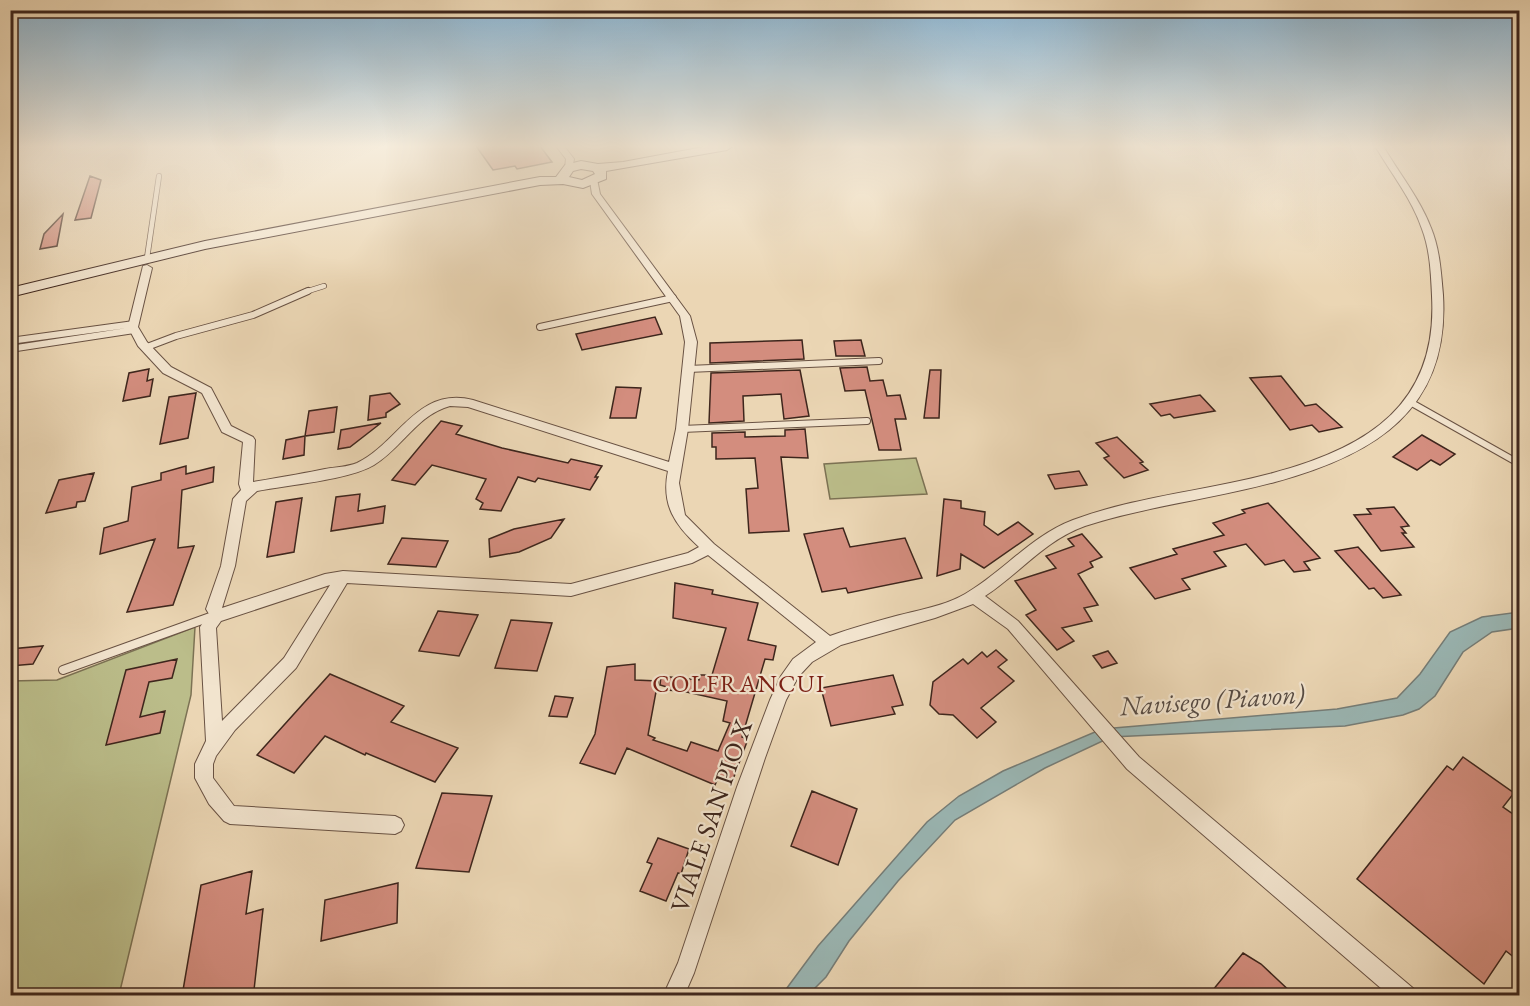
<svg xmlns="http://www.w3.org/2000/svg" width="1530" height="1006" viewBox="0 0 1530 1006" font-family="'EB Garamond',serif">
<style>
.green{fill:#bbbd8a;stroke:#7c7254;stroke-width:1.5}
.water{fill:#9ab7b5;stroke:#757d78;stroke-width:1.5}
.building{fill:#d38d7e;stroke:#3e261d;stroke-width:1.5}
.lines{fill:none;stroke-linecap:round;stroke-linejoin:round}
.lane-far2-casing{stroke:#695243;stroke-width:6}
.lane-far1-casing{stroke:#695243;stroke-width:8}
.lane-casing{stroke:#695243;stroke-width:10}
.street-casing{stroke:#695243;stroke-width:2}
.secondary-casing{stroke:#3e261d;stroke-width:2}
.lane-far2{stroke:#f2e4ce;stroke-width:4.5}
.lane-far1{stroke:#f2e4ce;stroke-width:6}
.lane{stroke:#f2e4ce;stroke-width:8}
.street{fill:#f2e4ce;fill-rule:evenodd}
.secondary{fill:#f2e4ce;fill-rule:evenodd}
.labels{text-anchor:middle;stroke-width:4.5;stroke-linejoin:round;paint-order:stroke}
.quarter-label{font-size:24px;letter-spacing:1.5px;fill:#7a1f14;stroke:#f2e4ce}
.near-street-label{font-size:26px;fill:#3e261d;stroke:#f2e4ce}
.near-water-label{font-size:27px;font-style:italic;fill:#554a43;stroke:#f2e4ce}
</style>
<rect width="100%" height="100%" fill="#ebd6b4"/>
<filter id="stains"><feTurbulence type="fractalNoise" baseFrequency=".00333" numOctaves="4"/><feColorMatrix values="0 0 0 0 .2 0 0 0 0 .09 0 0 0 0 .02 0 0 0 .5 -.17"/></filter>
<radialGradient id="worn" r=".72"><stop offset=".6" stop-color="#630" stop-opacity="0"/><stop offset="1" stop-color="#630" stop-opacity=".3"/></radialGradient>
<path class="green" d="M916,458L927,494L830,499L824,464Z
M195,627L191,695L119,995H11L10,681L57,680Z"/>
<path class="water" d="M1519,612V628L1492,632L1463,652L1435,696L1419,709L1403,715L1345,726L1111,737L1045,768L955,820L898,881L849,941L826,977L808,995L781,996L818,946L927,822L959,796L1003,771L1102,729L1337,709L1397,698L1420,674L1450,632L1482,617Z"/>
<path class="building" d="M476,146H540L552,162L517,169L515,166L493,170Z
M90,176L101,180L91,218L75,220Z
M63,214L57,246L40,249L44,234Z
M655,317L662,334L582,350L576,334Z
M802,340L804,359L710,363V343Z
M861,340L865,356H836L834,341Z
M867,367L870,381L883,380L887,396L900,395L906,419H895L901,450H879L865,390L845,391L840,368Z
M149,369L147,381L153,379L150,396L123,401L129,373Z
M800,370L809,416L784,419L781,394L743,396L744,421L709,423L711,373Z
M930,370H941L939,418H924Z
M1281,376L1305,406L1316,404L1342,427L1319,432L1312,425L1290,430L1250,378Z
M616,387L641,388L636,418H610Z
M196,393L188,438L160,444L169,397Z
M390,393L400,404L386,413V417L368,420L370,396Z
M1200,395L1215,411L1174,418L1170,414L1161,416L1150,404Z
M337,407L334,432L305,436L309,411Z
M441,421L462,426L456,434L502,448L568,463L571,459L602,466L595,477H598L590,490L538,478L535,482L518,477L501,511L480,509L483,503L476,499L486,479L432,465L415,485L392,480Z
M381,423L350,447L338,449L341,430Z
M805,429L808,458L781,457L789,531L749,533L746,489L758,488L755,458L716,459V447H712V433L745,432V437L785,436V430Z
M1422,435L1455,454L1440,465L1431,460L1417,470L1393,457Z
M305,436L304,455L283,459L286,440Z
M1117,437L1143,462L1140,463L1148,470L1124,478L1104,458L1109,456L1096,443Z
M186,466V474L214,467L213,482L182,490L178,548L194,546L173,605L127,612L155,539L100,554L104,528L128,521L132,487L161,480V473Z
M1079,471L1087,485L1055,489L1048,475Z
M94,473L85,501L77,502L76,507L46,513L59,480Z
M360,494L358,511L385,506L383,523L331,531L336,497Z
M302,498L294,552L267,557L276,502Z
M944,499L961,501V508L985,512L984,525L998,535L1018,522L1033,534L984,568L961,554L960,569L937,576Z
M1268,503L1320,558L1304,562L1310,570L1294,572L1284,560L1265,565L1246,544L1214,552L1226,566L1182,579L1190,589L1155,599L1130,568L1177,554L1173,549L1224,535L1213,523L1245,513L1242,510Z
M1394,507L1409,526L1401,527L1406,533H1402L1414,547L1381,551L1354,515L1371,514L1367,509Z
M564,519L551,538L519,552L490,557L489,539L514,529Z
M843,528L850,547L905,538L922,578L848,593L846,588L822,592L804,534Z
M1082,534L1102,557L1090,562L1093,567L1078,574L1098,605L1084,608L1092,621L1062,628L1074,641L1057,650L1026,615L1036,610L1015,581L1056,568L1046,556L1074,546L1068,539Z
M402,538L448,541L436,567L388,564Z
M1358,547L1385,577L1401,595L1383,598L1374,588L1369,589L1335,551Z
M675,583L713,590L712,594L758,603L748,640L776,646L773,660L765,659L742,737L748,739L732,782L718,778L715,785L627,748L615,774L580,763L595,734L607,667L635,664V680L658,681L648,735L655,738L653,740L687,751L691,742L718,751L730,723L723,721L727,701L682,691L666,690L667,687L660,685L661,676L699,680L700,675H712L726,628L673,618Z
M438,611L478,615L459,656L419,651Z
M511,620L552,623L537,671L495,668Z
M43,646L33,664L10,666V649Z
M996,650L1007,660L998,667L1014,681L981,708L996,722L977,738L953,715L939,714L930,705L933,682L963,659L968,664L982,652L987,657Z
M1108,651L1117,663L1102,668L1093,656Z
M177,659L172,678L149,682L140,717L165,711L160,733L106,745L126,670Z
M330,674L404,706L391,722L458,748L435,782L366,753L365,755L325,736L294,773L257,755Z
M893,675L903,705L892,707L895,714L831,726L821,688Z
M555,696L573,698L567,717L549,716Z
M1463,757L1514,793L1503,807L1520,819V962L1506,951L1484,984L1357,879L1447,766L1453,770Z
M812,791L857,809L838,865L791,846Z
M442,793L492,796L469,872L416,868Z
M658,838L689,849L681,874L678,873L666,901L640,891L652,864L647,862Z
M252,871L246,914L263,909L254,990L235,996H182L201,885Z
M398,883L397,923L321,941L325,900Z
M1243,953L1261,964L1295,996H1208Z"/>
<g class="lines">
<defs>
<path id="lane-far2" d="M147,258L159,176
M305,292L324,286"/>
<path id="lane-far1" d="M540,327L673,298
M10,341L134,324
M147,347L176,336L253,315L308,291
M10,349L134,330
M688,369L879,361
M1410,402L1520,464
M682,429L867,421"/>
<path id="lane" d="M63,670L213,616"/>
<path id="street" d="M556,146H564L574,159L572,170L565,168L566,159Z
M1375,146H1383C1399,173 1420,199 1431,228C1440,250 1441,273 1443,295C1450,410 1374,455 1275,482C1213,499 1147,506 1085,526C1045,540 1019,574 985,596L1018,621L1139,757L1414,989L1417,996H1390L1127,769L1008,629L973,604L935,618L841,645L812,662L798,677L786,700L765,758L694,973L684,996H663L678,963L737,787L770,700L781,676L793,659L816,642L708,555L692,563L571,596L347,583L296,668L235,730L216,756L213,764V778L234,806L395,816L401,819L404,825L401,831L395,834L230,824L224,821L209,804L195,778V764L206,741L200,627L209,614L206,609L221,566L233,499L241,490L239,484L243,442L222,432L202,393L163,373L138,346L128,327L143,266L147,265L152,268L138,327L147,342L171,367L211,388L231,426L253,437L255,440L253,482C277,478 301,474 325,469C335,467 348,467 357,463C399,443 417,386 473,400L669,462L676,429L685,342L680,316L592,194L590,181L597,179L600,194L690,316L697,342L688,429L679,483L685,515L714,544L830,636C852,628 874,622 896,616C919,610 944,606 965,594C1003,572 1031,536 1073,520C1137,496 1207,491 1273,473C1367,448 1438,405 1432,296C1431,273 1430,250 1422,229C1412,199 1391,173 1375,146ZM450,406L468,407L668,471C661,505 675,525 699,547L688,553L571,584L343,571L325,574L222,608L235,566L246,501L257,491C288,485 349,480 374,465C403,447 417,415 450,406ZM330,585L284,658L222,721L216,628L221,621Z"/>
<path id="secondary" d="M709,146H733L727,150L606,171V179L583,188L563,184L540,185L205,249L10,297V288L205,241L540,177H556L565,165L581,161L598,164L623,162ZM581,169L593,171L595,174L582,180L569,177L573,171Z"/>
</defs>
<use href="#lane-far2" class="lane-far2-casing"/>
<use href="#lane-far1" class="lane-far1-casing"/>
<use href="#lane" class="lane-casing"/>
<use href="#street" class="street-casing"/>
<use href="#secondary" class="secondary-casing"/>
<use href="#lane-far2" class="lane-far2"/>
<use href="#lane-far1" class="lane-far1"/>
<use href="#lane" class="lane"/>
<use href="#street" class="street"/>
<use href="#secondary" class="secondary"/>
</g>
<linearGradient id="sky" x2="0" y2="1"><stop stop-color="#89b5d4"/><stop offset="0.51" stop-color="#f6eddd"/><stop offset="1" stop-color="#f6eddd" stop-opacity="0"/></linearGradient>
<rect width="1530" height="287" fill="url(#sky)"/>
<g class="labels">
<g class="quarter-label">
<text x="739" y="692">COLFRANCUI</text>
</g>
<g class="near-street-label">
<text transform="translate(711 816) rotate(-71)" y="9">VIALE SAN PIO X</text>
</g>
<g class="near-water-label">
<text transform="translate(1212 700) rotate(-4)" y="9">Navisego (Piavon)</text>
</g>
</g>
<rect width="1530" height="1006" fill="none" stroke="#ebd6b4" stroke-width="36"/>
<rect x="12" y="12" width="1506" height="982" fill="none" stroke="#3e261d" stroke-width="3"/>
<rect x="18" y="18" width="1494" height="970" fill="none" stroke="#3e261d" stroke-width="1.5"/>
<rect width="100%" height="100%" filter="url(#stains)"/>
<rect width="100%" height="100%" fill="url(#worn)"/>
</svg>
